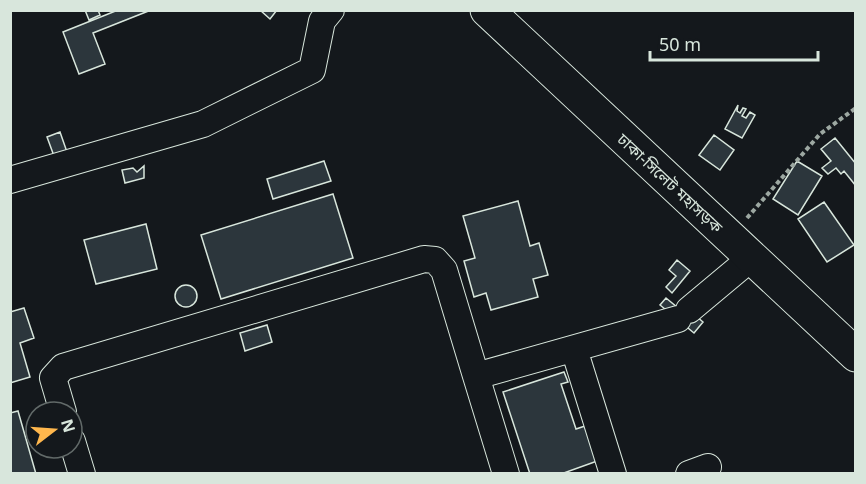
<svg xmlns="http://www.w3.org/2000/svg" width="866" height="484" viewBox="0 0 866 484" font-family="'Noto Sans','Noto Sans Bengali',sans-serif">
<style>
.building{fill:#2c363c;stroke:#d8e6dc;stroke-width:1.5}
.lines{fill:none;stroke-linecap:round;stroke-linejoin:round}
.minor-casing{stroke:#d8e6dc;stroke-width:28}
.highway-casing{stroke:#d8e6dc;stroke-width:35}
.path{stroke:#9da8a2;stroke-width:4;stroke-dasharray:4.5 3;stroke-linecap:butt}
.minor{stroke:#14181c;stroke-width:26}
.highway{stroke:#14181c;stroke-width:33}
.labels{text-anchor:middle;stroke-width:4.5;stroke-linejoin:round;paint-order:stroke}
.street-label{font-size:16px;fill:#d8e6dc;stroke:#14181c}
</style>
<rect width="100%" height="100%" fill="#14181c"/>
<path class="building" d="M85,10H98L100,15L89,20Z
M118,10H151L93,33L105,64L79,74L63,32Z
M260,10H277L270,19Z
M738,105L737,111L740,113L743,108L746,109L742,116L746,118L750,112L755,115L742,138L725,129Z
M60,132L67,152L54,156L47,137Z
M714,135L734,150L720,170L699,155Z
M835,138L856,164V186L844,171L841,174L836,168L828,174L822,168L831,161L821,149Z
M324,161L331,181L273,199L267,179Z
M797,161L822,176L798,215L773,199Z
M144,166V178L125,183L122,170L133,168L137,172Z
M333,194L353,258L221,299L201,235Z
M518,201L530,246L539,243L548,275L533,279L538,297L491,310L486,293L474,297L464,261L475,258L463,216Z
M824,202L854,245L827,262L798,219Z
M146,224L157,269L96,284L84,240Z
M677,260L690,271L672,293L666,287L676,276L669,270Z
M175 296a11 11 0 1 1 22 0a11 11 0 1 1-22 0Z
M666,298L677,307L681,303L703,322L694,333L660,305Z
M24,308L34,338L20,343L30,377L10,383V312Z
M267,325L272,342L245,351L240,333Z
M564,372L568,382L561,384L576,429L588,425L600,460L561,474H530L503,392Z
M18,411L36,474H10V413Z"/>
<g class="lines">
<defs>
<path id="minor" d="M10,180L203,124L312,70L322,21L331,10
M689,310L750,259
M574,349L613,474
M63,412L53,378L63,367L424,259L435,260L444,270L476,376
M72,441L82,474
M506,474L476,376L678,319
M689,474L708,467"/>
<path id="highway" d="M487,10L856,355"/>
</defs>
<use href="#minor" class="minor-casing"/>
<use href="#highway" class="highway-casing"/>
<path class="path" d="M747,218L820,134L856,108"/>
<use href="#minor" class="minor"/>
<use href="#highway" class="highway"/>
</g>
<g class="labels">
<g class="street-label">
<text transform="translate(670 183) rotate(43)" y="6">ঢাকা-সিলেট মহাসড়ক</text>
</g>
</g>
<rect width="866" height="484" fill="none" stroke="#d8e6dc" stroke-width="24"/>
<g transform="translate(54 430) rotate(73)"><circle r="28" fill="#14181c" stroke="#626a69" stroke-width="1.5"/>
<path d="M0-4.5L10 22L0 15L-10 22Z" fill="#ffb74d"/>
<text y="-9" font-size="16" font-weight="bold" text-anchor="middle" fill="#d8e6dc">N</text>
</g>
<path d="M650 51v9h168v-9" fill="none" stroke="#d8e6dc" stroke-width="3"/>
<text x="659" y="51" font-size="18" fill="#d8e6dc" stroke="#14181c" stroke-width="4.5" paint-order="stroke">50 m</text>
</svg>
